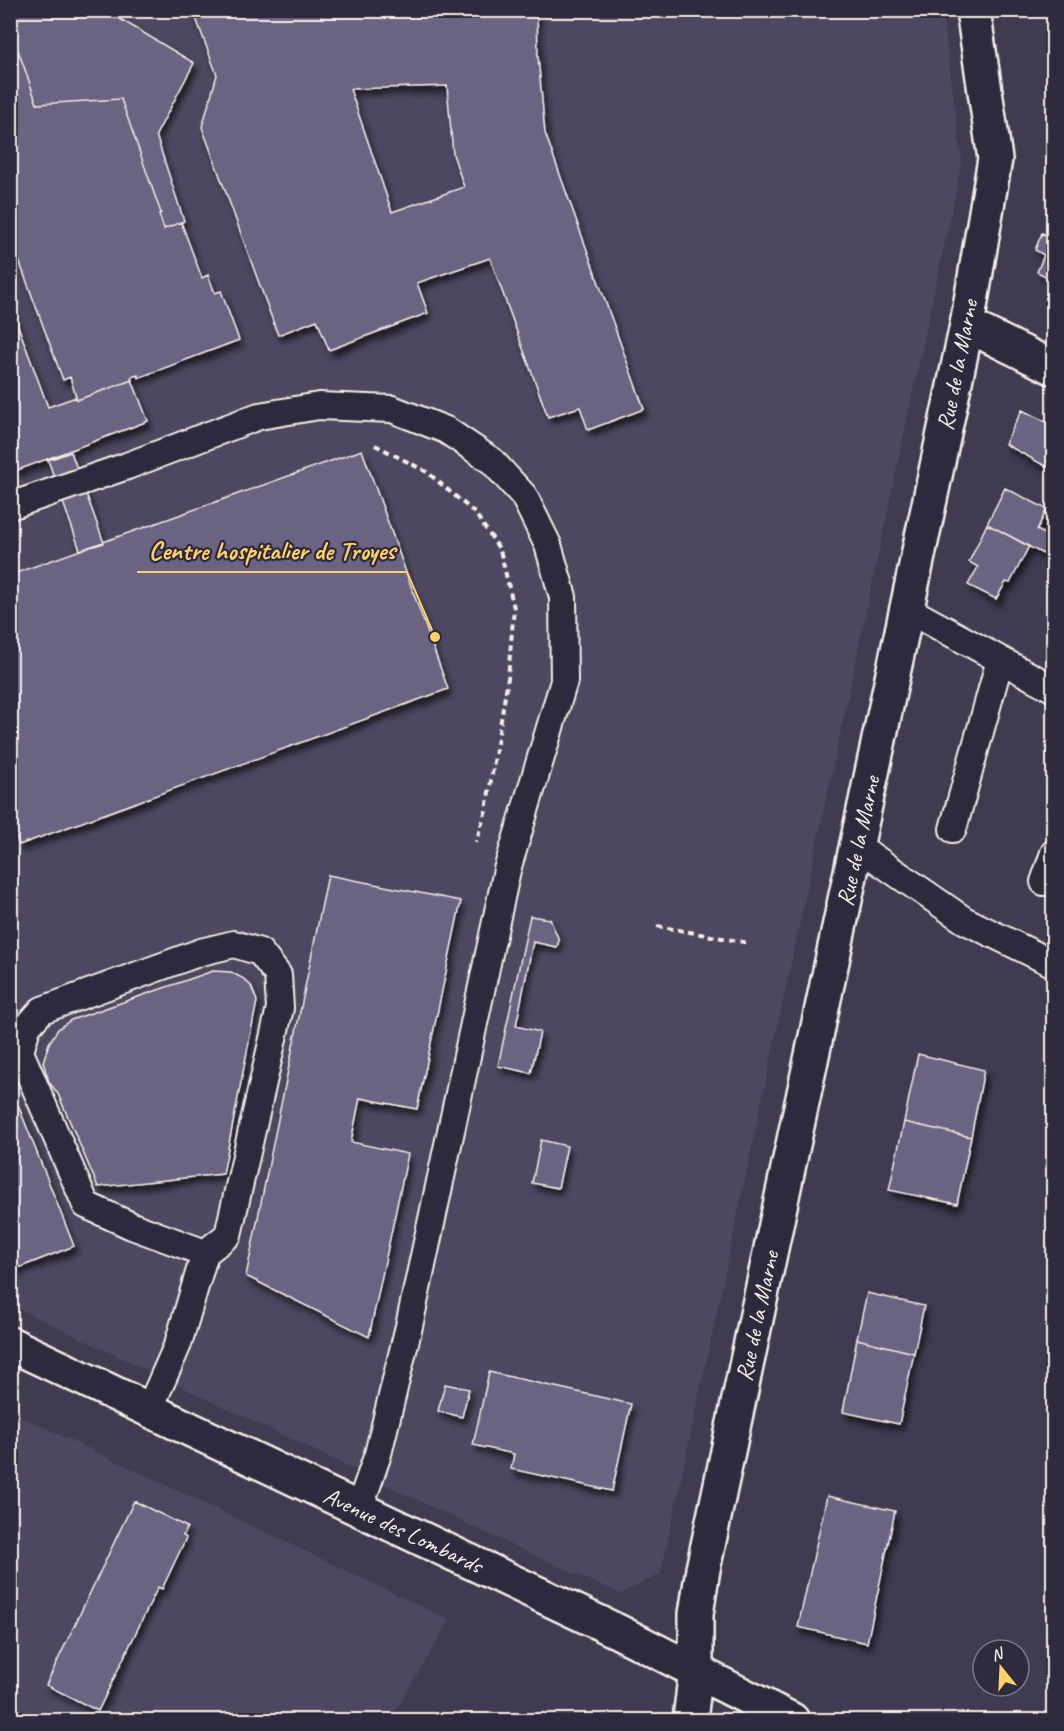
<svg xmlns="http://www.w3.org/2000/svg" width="1064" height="1731" viewBox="0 0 1064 1731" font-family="Caveat,sans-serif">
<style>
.built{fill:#4d475f}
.building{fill:#6a6381;stroke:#f4f1e8;stroke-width:1.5;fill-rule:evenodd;filter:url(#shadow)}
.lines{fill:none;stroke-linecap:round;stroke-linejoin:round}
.lane-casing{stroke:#f4f1e8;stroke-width:30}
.street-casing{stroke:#f4f1e8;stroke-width:38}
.secondary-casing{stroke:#f4f1e8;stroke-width:38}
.path{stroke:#f4f1e8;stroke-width:4;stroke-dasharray:6 4.5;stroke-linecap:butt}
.lane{stroke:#2f2a3d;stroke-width:26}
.street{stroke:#2f2a3d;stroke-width:33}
.secondary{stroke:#2f2a3d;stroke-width:33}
.labels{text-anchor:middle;stroke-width:4.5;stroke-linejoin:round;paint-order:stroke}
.street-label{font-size:24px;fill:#f4f1e8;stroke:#2f2a3d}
.leader{fill:none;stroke:#ffd166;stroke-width:2}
.callout-dot{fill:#ffd166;stroke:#2f2a3d;stroke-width:2}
.callout-label{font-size:26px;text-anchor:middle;font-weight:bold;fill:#ffd166;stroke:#2f2a3d;stroke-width:4.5;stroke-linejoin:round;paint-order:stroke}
</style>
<defs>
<filter id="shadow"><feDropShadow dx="3.5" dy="6" stdDeviation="3" flood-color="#0009"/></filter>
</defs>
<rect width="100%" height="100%" fill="#413b51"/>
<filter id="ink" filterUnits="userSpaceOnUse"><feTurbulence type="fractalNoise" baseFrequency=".0167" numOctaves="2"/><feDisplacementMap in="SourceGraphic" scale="12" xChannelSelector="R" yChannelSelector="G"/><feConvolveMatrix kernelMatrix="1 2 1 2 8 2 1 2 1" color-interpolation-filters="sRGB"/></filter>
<g filter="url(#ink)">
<path class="built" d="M10,11H942L962,162L661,1574L620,1594L505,1542L11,1305Z
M10,1411L450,1620L390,1720H11Z"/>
<path class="building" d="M10,10H105L194,63L156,135L184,221L164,229L159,214L161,213L121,99L37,104L10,27Z
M193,10H537L538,56L545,133L644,409L588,430L580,407L548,417L490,258L417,283L428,313L329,350L317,320L278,335L202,127L217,75ZM447,86L453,154L464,187L392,212L350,89Z
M1054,19V38L1047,36Z
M10,27L37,104L121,99L161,213L159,214L164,229L181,222L202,278L208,275L215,293L221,291L239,340L138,378V375L131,377L132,380L77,400L70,377L63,380L14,247L10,248Z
M1042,233L1052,237L1054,235V280L1037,272L1044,255L1035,250Z
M10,304L48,407L76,397L77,400L132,380L148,421L10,473Z
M1022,410L1054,426V454L1047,467L1005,444Z
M362,450L448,689L19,845L10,821V575Z
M71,452L104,543L80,550L48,460Z
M1005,488L1047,509L1037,530L1052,538L1043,554L987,524Z
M987,524L1029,546L1010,583L1006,582L996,599L968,585L978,567L969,562Z
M328,875L461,901L417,1109L360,1098L351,1142L408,1154L369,1337L246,1276Z
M530,916L550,919L559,940L557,947L533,942L516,1026L540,1032L531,1073L498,1066Z
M213,971L231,972L244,979L251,986L257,1001L223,1174L98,1187L58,1094L49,1082L43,1062L49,1043L58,1029L71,1020Z
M918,1054L984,1070L971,1137L904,1122Z
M18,1105L74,1246L13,1270L10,1265V1108Z
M904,1122L971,1137L957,1204L889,1190Z
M541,1140L567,1146L558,1188L532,1183Z
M867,1293L924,1306L914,1353L857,1339Z
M857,1339L914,1353L899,1424L843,1412Z
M489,1372L631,1404L612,1491L511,1469L514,1454L473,1445Z
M445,1384L469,1389L462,1417L438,1411Z
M827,1496L895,1511L867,1643L798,1627Z
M134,1501L187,1527L183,1535L186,1538L162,1589L158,1587L98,1711L46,1685Z"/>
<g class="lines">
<defs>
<path id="lane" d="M10,506L127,466L259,416L319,406L392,409L446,430L492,461L524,496L548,545L563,597L564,681L507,870L409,1326L378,1454L359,1509
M907,609L1054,689
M953,829L1000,660
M857,846L964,920L1054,964
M1044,882L1054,853
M149,1410L178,1344L205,1253L228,1235L280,1008L278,975L260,952L234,944L201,952L42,1010L27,1027L20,1052L86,1205L132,1226L205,1253"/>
<path id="street" d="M967,325L1054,368
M690,1720L696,1670"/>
<path id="secondary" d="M10,1344L619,1632L792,1720
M696,1670V1614L703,1569L967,325L995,159L973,10"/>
</defs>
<use href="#lane" class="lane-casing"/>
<use href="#street" class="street-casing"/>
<use href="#secondary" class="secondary-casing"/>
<path class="path" d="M375,445L427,472L475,513L500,550L514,608L508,678L486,810L476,842
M657,926L749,943"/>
<use href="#lane" class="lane"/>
<use href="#street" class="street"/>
<use href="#secondary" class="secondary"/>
</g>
</g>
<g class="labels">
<g class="street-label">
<text transform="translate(957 365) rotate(-79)" y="8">Rue de la Marne</text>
<text transform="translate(858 841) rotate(-78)" y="8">Rue de la Marne</text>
<text transform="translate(757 1316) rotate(-78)" y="8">Rue de la Marne</text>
<text transform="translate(403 1530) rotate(25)" y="8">Avenue des Lombards</text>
</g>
</g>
<path class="leader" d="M435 637L407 572H137"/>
<circle class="callout-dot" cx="435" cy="637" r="6"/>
<g class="callout-label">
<text x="272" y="559">Centre hospitalier de Troyes</text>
</g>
<rect width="1064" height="1731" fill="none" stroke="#2f2a3d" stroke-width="36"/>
<rect x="18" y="18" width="1028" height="1695" fill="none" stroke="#f4f1e8" stroke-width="2" filter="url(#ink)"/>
<g transform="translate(1001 1668) rotate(342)"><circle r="28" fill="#2f2a3d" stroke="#7e7a81" stroke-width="1.5"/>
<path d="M0-4.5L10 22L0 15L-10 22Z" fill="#ffd166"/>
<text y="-9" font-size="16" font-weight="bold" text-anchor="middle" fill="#f4f1e8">N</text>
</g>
</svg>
